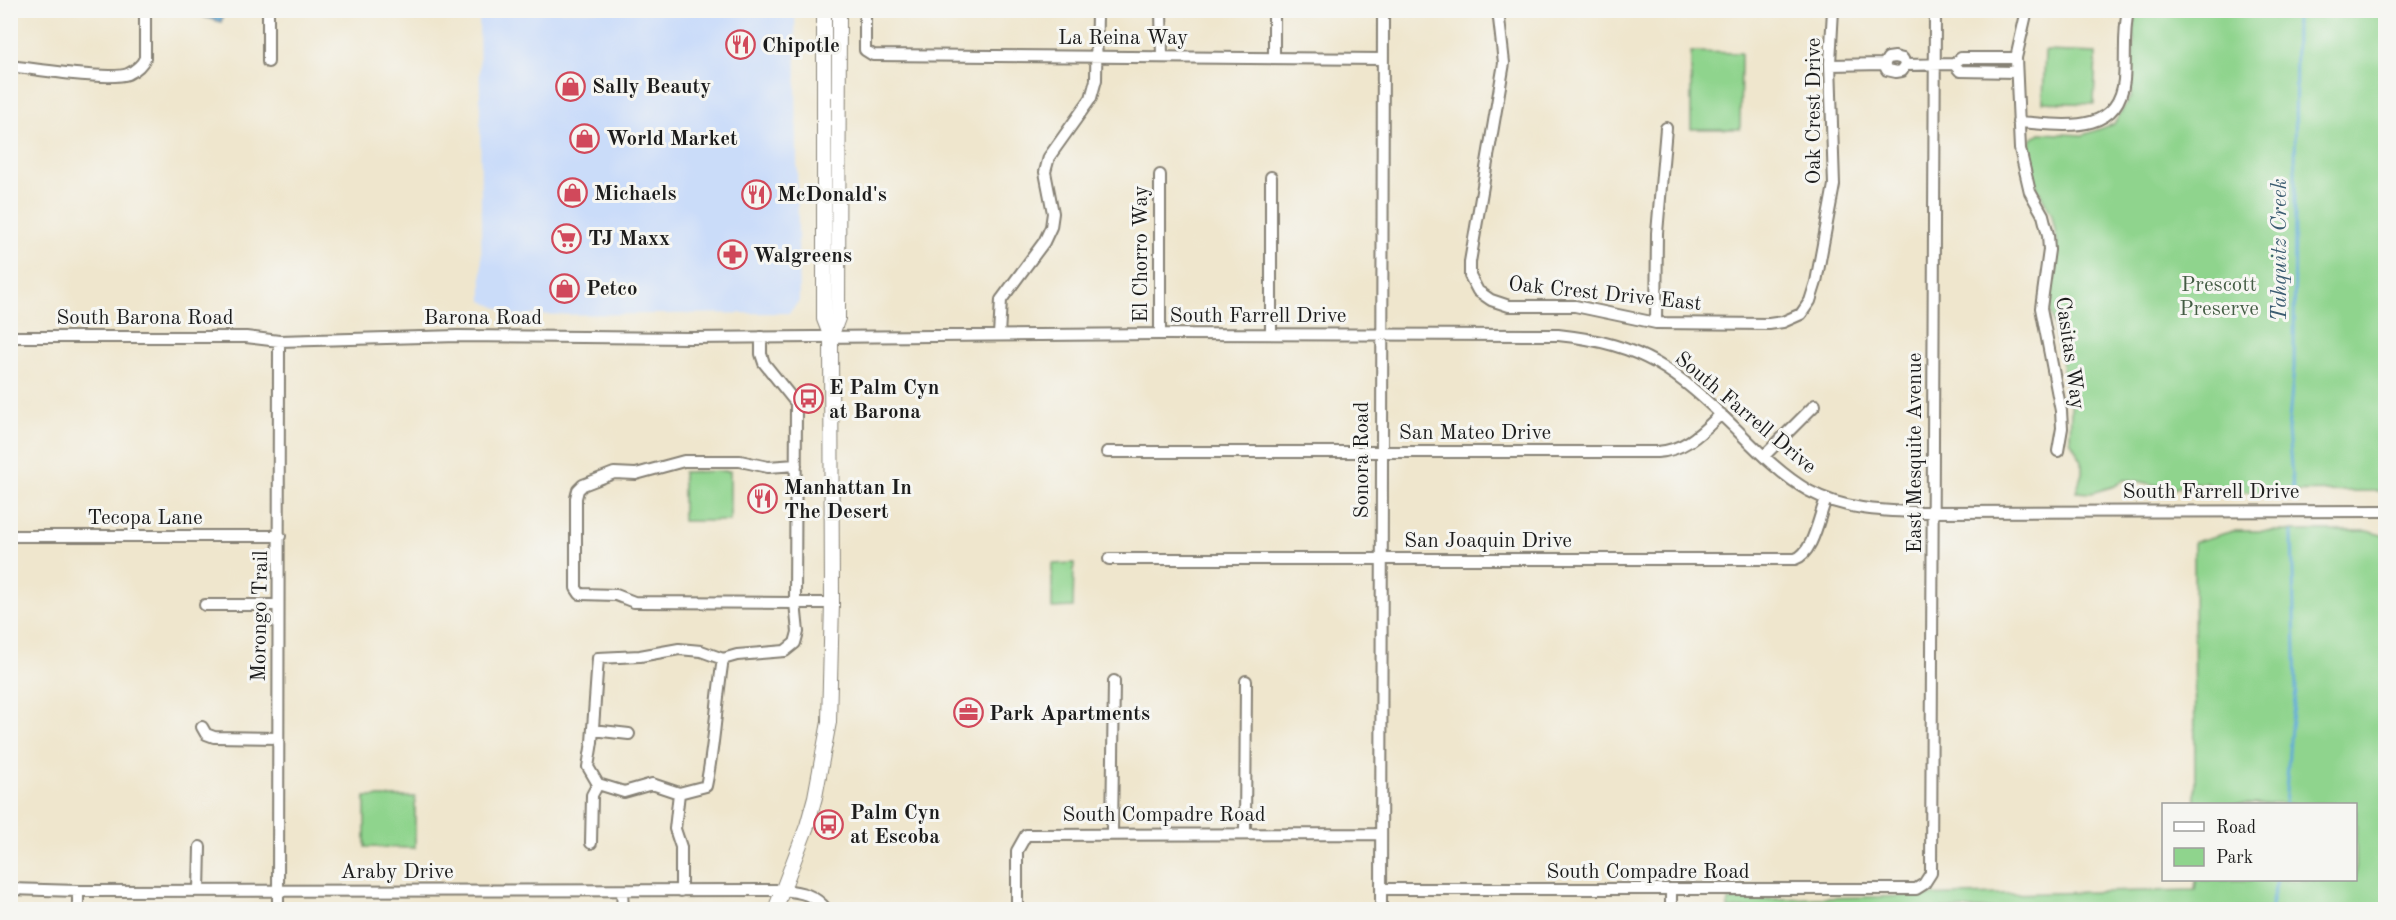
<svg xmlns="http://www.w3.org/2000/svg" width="2396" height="920" viewBox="0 0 2396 920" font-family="'Old Standard TT',serif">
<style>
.built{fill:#cadcf9}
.green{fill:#8fd48d;stroke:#567854;stroke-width:1.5}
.water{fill:#60aad8;stroke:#3e637a;stroke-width:1.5}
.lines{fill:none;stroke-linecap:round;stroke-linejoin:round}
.stream{stroke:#60aad8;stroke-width:3}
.minor-casing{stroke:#868174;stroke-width:14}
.major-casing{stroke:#868174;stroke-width:16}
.minor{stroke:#fff;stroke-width:10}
.major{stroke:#fff;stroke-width:14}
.labels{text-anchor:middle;stroke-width:6;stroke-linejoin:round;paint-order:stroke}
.street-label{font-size:21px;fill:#1c1c1c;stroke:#f6f6f2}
.poi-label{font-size:21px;font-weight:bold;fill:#1c1c1c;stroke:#f6f6f2;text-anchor:start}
.park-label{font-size:21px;fill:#445c44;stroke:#f6f6f2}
.water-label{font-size:22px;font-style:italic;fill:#3b5c71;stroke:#f6f6f2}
</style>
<rect width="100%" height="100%" fill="#f6f6f2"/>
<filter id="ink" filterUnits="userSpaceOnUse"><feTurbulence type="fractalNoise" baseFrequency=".0167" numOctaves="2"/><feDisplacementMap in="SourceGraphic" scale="12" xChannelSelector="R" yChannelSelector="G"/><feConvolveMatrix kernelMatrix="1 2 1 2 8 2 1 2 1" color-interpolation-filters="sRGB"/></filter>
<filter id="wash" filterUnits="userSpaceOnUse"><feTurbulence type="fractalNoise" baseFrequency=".008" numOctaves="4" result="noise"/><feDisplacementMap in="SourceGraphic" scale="24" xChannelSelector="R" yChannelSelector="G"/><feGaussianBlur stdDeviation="1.35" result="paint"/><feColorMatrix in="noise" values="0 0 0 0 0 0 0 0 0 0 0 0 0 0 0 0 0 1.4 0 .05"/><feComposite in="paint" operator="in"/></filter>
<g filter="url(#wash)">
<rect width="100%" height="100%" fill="#efe6cd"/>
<path class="built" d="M479,11H795L799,301L789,313L514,315L482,301Z"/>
<path class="green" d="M2137,11H2385V491L2225,492L2206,483H2192L2173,489L2132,480H2124L2115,486L2091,493L2076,492L2082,473V461L2070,440L2071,407L2049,303L2056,261L2057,240L2052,215L2037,187L2028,148L2032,139L2040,133L2083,135L2114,124L2131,96L2135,17Z
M2045,51L2096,53L2094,104L2043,102Z
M1691,52L1741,53L1740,129H1691Z
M730,471V521H683V472Z
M2233,531H2368L2385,536V909H1728V900L2195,890L2196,880H2356V804H2195L2194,542Z
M1074,563L1073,607L1052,608V564Z
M365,797H415V848L365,847Z"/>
<path class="water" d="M206,11L223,14L221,22L204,17Z"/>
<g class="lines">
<path class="stream" d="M2293,490L2288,430L2294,368L2296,10
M2285,804L2291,727L2296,692L2292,533
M2270,910L2277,880"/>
</g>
</g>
<g filter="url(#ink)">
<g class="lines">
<defs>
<path id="minor" d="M865,10V50L873,55L1382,59
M1161,10L1162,56
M1274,10V57
M1498,10L1504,63L1470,262V276L1478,291L1491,300L1509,306H1575L1656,323L1769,324L1783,322L1801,314L1810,301L1816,282L1834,185L1830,63L1833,10
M2027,10L2016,58L2020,149L2030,192L2043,215L2048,235L2049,250L2041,308L2061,411L2062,428L2058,451
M268,62V10
M1954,64L1960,71L2015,72
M1830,65L1884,64L1887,70L1896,72L1902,71L1905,65L1903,59L1895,57L1888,58L1884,64
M1905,65L1954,64L1961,58H2016
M10,66C34,69 110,81 128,74C136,70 142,65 145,58V10
M2018,122C2058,124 2118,138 2124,80C2126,57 2123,34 2128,10
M1656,323L1657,233L1666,128
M1160,334V175
M1271,334V177
M999,335L1001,300L1044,242L1051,227L1053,213L1045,172L1049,157L1091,98L1096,80L1097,10
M10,337H246L279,341L458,336L691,338L1160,334L1558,335C1644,344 1676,370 1736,429C1758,451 1781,475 1809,491C1842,509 1880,511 1916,512L2386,511
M761,337V354L764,363L796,403L795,603H832
M1107,452H1657C1686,450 1701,433 1721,414
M1764,456L1815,405
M10,536H280
M1109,559H1795C1813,554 1819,516 1826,499
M205,605H278
M679,649L701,651L723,659C716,701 715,744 706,786L679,793L652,784L624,792L598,784L588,767L592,742L598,658L640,656Z
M723,659L737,655L785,651L795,643L798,632L795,603L634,602L616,595L580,594L576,588V498L578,490L583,485L614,473L636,474L684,461H740L768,467L796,465
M202,727L206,734L214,737L278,738
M593,730L629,734
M679,793L675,829L681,847V891
M1112,834L1114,681
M1245,834L1246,681
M591,843L592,795L598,784
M10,889L78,891L783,890C801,892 814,894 827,910
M1381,889H1916L1924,884L1931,873L1935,10
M199,891L200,847
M622,891L623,910
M1671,891V910
M78,910V891
M278,910L279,341
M1017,910V851L1026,835L1380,834
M1381,910L1383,10"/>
<path id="major" d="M824,10V319L831,337
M775,910L807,826L815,797L829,722L832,603L831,337L838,318L839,10"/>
</defs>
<use href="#minor" class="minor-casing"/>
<use href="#major" class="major-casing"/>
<use href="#minor" class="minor"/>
<use href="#major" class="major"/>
</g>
</g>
<defs>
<symbol id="restaurant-ring" viewBox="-11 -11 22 22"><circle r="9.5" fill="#f6f6f2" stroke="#d1495b" stroke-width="1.5"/><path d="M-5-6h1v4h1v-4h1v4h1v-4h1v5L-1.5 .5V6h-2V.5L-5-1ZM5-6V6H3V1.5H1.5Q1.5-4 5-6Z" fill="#d1495b"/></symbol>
<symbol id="shop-ring" viewBox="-11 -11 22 22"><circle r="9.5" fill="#f6f6f2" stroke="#d1495b" stroke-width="1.5"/><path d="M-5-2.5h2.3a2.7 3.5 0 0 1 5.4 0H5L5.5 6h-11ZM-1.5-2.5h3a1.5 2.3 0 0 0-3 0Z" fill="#d1495b"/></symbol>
<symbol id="supermarket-ring" viewBox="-11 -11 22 22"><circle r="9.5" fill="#f6f6f2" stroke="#d1495b" stroke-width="1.5"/><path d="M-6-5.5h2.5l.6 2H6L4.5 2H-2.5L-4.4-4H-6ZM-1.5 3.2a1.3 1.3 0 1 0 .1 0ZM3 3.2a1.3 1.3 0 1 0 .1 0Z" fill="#d1495b"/></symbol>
<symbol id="pharmacy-ring" viewBox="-11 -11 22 22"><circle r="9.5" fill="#f6f6f2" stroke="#d1495b" stroke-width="1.5"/><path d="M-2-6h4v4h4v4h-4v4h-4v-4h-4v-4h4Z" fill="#d1495b"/></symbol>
<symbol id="bus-ring" viewBox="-11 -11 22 22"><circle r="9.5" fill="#f6f6f2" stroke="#d1495b" stroke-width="1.5"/><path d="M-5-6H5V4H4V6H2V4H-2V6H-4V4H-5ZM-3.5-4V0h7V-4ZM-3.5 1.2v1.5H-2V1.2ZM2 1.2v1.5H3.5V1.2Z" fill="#d1495b"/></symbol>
<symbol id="office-ring" viewBox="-11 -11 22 22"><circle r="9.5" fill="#f6f6f2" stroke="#d1495b" stroke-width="1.5"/><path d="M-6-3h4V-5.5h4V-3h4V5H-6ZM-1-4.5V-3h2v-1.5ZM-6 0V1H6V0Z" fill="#d1495b"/></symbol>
</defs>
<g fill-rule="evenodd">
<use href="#restaurant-ring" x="724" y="28" width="33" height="33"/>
<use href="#shop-ring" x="554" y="70" width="33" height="33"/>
<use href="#shop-ring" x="568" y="122" width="33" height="33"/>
<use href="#shop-ring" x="556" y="176" width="33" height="33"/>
<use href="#restaurant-ring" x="740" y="178" width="33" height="33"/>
<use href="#supermarket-ring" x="550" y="222" width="33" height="33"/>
<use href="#pharmacy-ring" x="716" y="238" width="33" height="33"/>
<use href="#shop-ring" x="548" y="272" width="33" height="33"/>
<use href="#bus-ring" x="792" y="382" width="33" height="33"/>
<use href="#restaurant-ring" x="746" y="482" width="33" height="33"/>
<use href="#office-ring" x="952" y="696" width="33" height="33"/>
<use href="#bus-ring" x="812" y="808" width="33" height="33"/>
</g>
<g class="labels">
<g class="street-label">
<text x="1123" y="44">La Reina Way</text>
<text transform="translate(1813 111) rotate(-90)" y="7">Oak Crest Drive</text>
<text transform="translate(1140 254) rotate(-90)" y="7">El Chorro Way</text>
<text transform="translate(1605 293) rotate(6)" y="7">Oak Crest Drive East</text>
<text x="1258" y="322">South Farrell Drive</text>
<text x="145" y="324">South Barona Road</text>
<text x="483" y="324">Barona Road</text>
<text transform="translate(2071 353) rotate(82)" y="7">Casitas Way</text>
<text transform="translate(1746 412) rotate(40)" y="7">South Farrell Drive</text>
<text x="1475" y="439">San Mateo Drive</text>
<text transform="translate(1914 453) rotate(-90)" y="7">East Mesquite Avenue</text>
<text transform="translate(1361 460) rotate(-90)" y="7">Sonora Road</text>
<text x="2211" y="498">South Farrell Drive</text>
<text x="145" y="524">Tecopa Lane</text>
<text x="1488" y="547">San Joaquin Drive</text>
<text transform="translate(259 616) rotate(-89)" y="7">Morongo Trail</text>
<text x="1164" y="821">South Compadre Road</text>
<text x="397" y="878">Araby Drive</text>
<text x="1648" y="878">South Compadre Road</text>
</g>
<g class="poi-label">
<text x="762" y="52">Chipotle</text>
<text x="592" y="93">Sally Beauty</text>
<text x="606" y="145">World Market</text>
<text x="594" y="200">Michaels</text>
<text x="777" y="201">McDonald's</text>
<text x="588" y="245">TJ Maxx</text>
<text x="753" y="262">Walgreens</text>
<text x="586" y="295">Petco</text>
<text x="829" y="394">E Palm Cyn<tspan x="829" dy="24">at Barona</tspan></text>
<text x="784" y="494">Manhattan In<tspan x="784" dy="24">The Desert</tspan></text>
<text x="989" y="720">Park Apartments</text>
<text x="850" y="819">Palm Cyn<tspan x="850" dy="24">at Escoba</tspan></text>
</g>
<g class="park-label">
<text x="2219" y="291">Prescott<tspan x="2219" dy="24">Preserve</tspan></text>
</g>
<g class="water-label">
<text transform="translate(2278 250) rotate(-90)" y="8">Tahquitz Creek</text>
</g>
</g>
<rect width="2396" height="920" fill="none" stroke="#f6f6f2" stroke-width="36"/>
<rect x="2162" y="803" width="195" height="78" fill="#f6f6f2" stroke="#9f9f9c" stroke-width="1.5"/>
<rect x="2174" y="822" width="30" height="9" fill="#ffffff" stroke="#9f9f9c" stroke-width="1.5"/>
<text x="2216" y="833" font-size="18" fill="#1c1c1c">Road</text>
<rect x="2174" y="848" width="30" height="18" fill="#8fd48d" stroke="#9f9f9c" stroke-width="1.5"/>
<text x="2216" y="863" font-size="18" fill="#1c1c1c">Park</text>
</svg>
